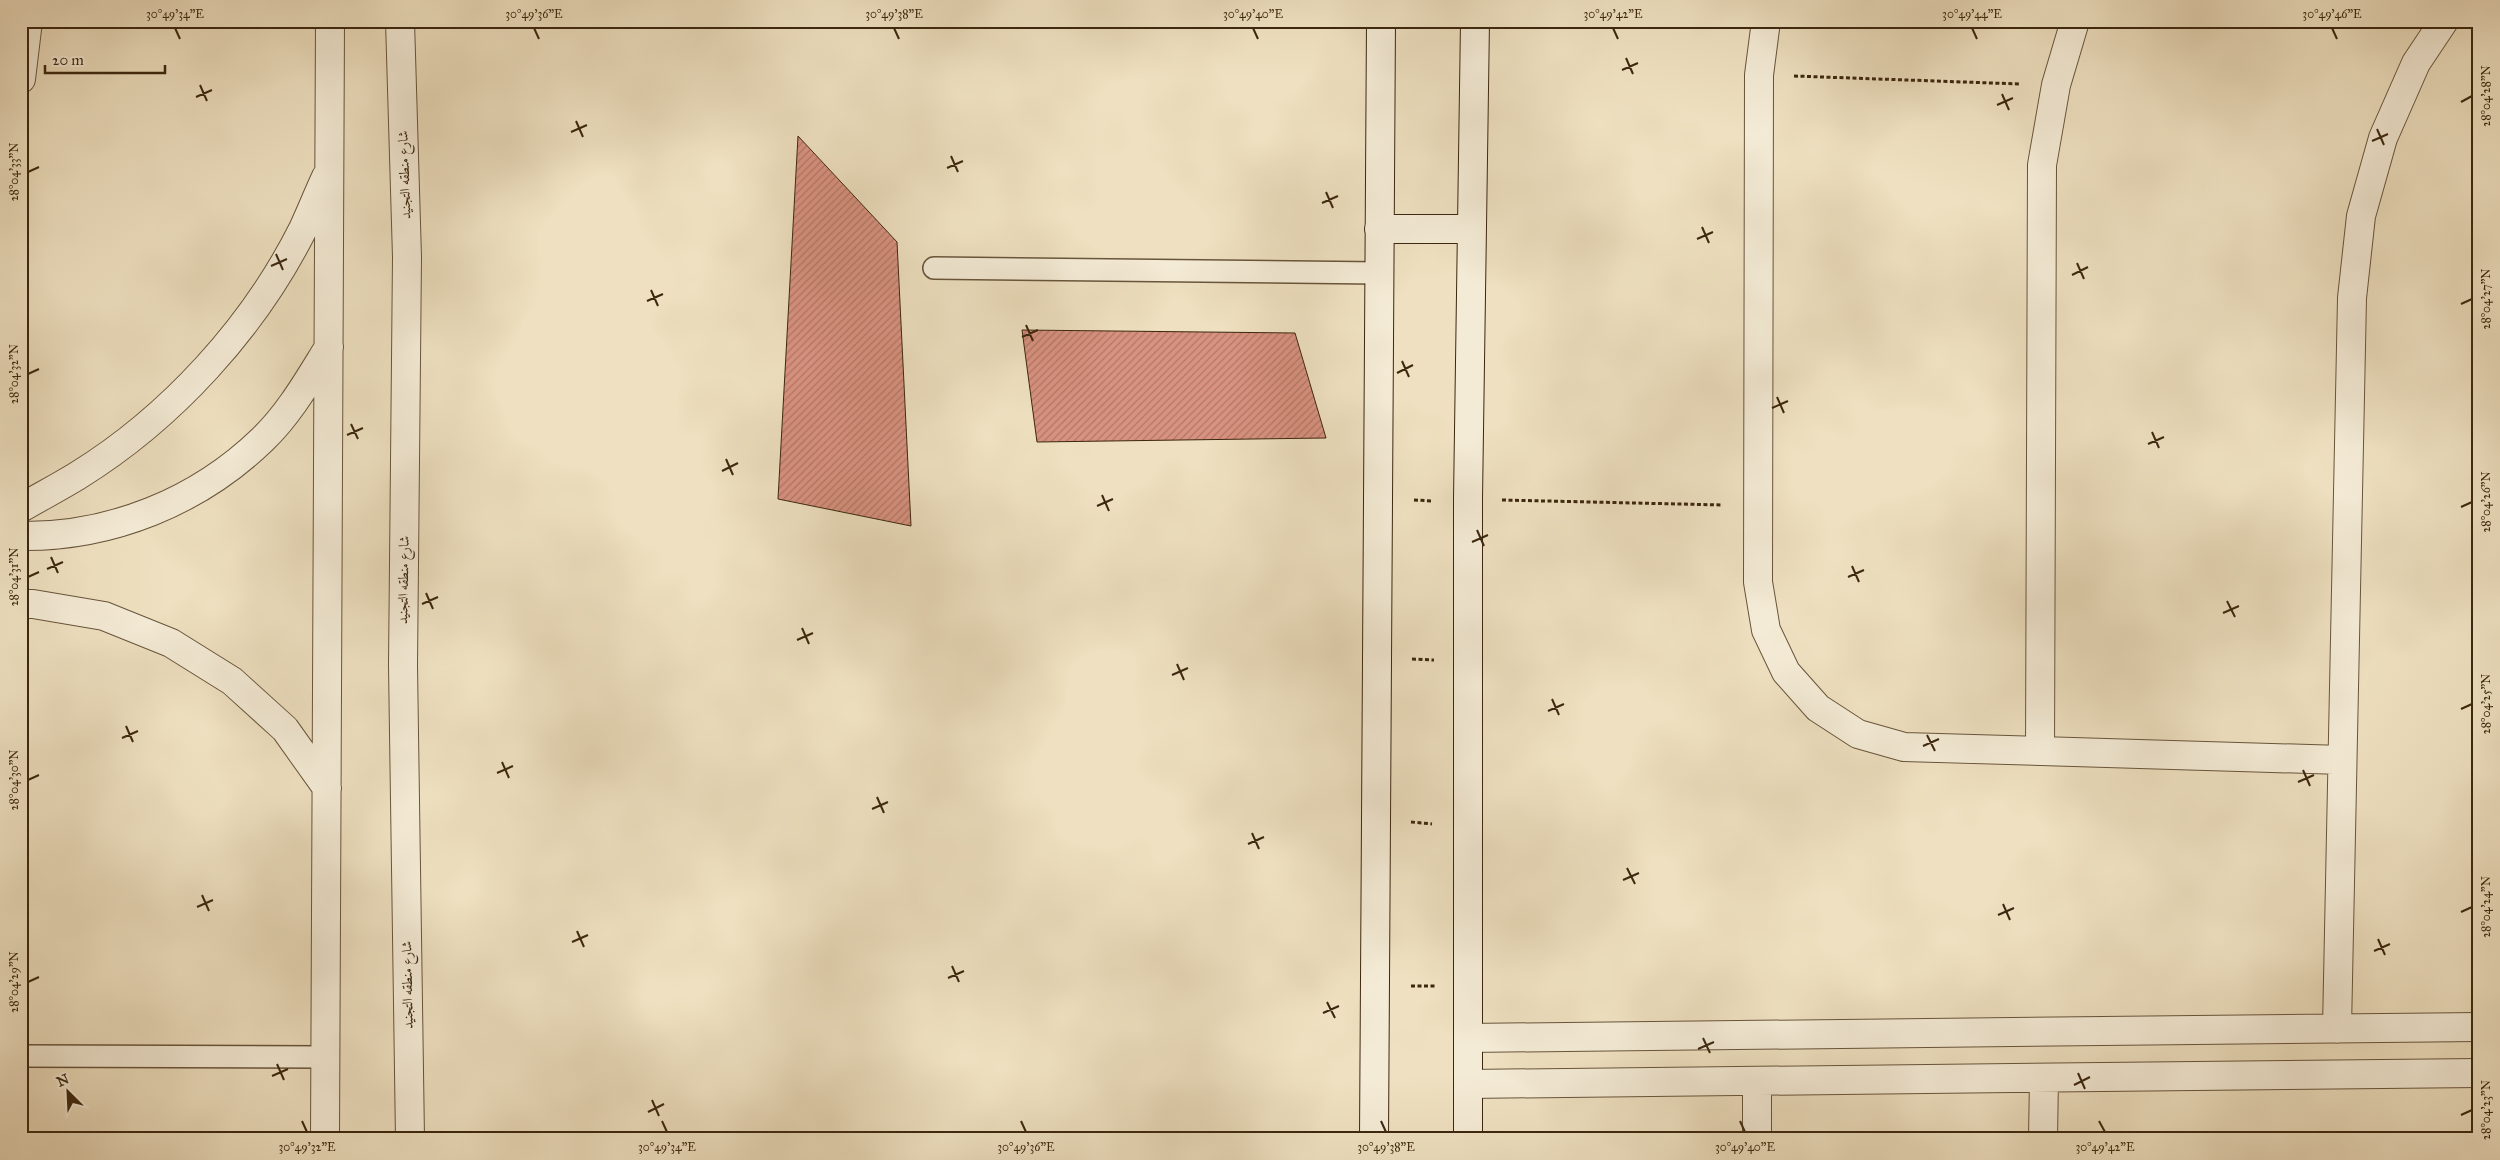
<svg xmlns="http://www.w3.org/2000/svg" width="2500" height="1160" viewBox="0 0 2500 1160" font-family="'IM FELL Great Primer',Amiri,serif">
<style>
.building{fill:url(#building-hatch);stroke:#3c270f}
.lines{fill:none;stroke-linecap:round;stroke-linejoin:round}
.lane-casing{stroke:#68553b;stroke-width:24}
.street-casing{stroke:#68553b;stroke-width:30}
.secondary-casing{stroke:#3c270f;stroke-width:30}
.path{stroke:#3c270f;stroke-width:3;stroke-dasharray:4 2.5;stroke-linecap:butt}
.lane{stroke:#f4ebd6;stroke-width:21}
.street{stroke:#f4ebd6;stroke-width:28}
.secondary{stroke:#f4ebd6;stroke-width:28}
.ticks{fill:none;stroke:#3c270f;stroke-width:2}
.labels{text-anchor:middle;stroke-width:4.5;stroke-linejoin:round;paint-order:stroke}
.street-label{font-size:14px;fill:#3c270f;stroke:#f4ebd6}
.neatline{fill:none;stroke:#3c270f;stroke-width:2}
.ticks-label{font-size:12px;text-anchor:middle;fill:#3c270f}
</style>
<defs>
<pattern id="building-hatch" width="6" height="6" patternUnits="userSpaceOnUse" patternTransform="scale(1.25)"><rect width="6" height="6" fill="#d99280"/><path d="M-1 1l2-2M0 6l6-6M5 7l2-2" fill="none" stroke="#b17767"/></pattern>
</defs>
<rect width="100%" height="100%" fill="#eee0c0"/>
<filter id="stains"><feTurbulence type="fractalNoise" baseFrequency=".004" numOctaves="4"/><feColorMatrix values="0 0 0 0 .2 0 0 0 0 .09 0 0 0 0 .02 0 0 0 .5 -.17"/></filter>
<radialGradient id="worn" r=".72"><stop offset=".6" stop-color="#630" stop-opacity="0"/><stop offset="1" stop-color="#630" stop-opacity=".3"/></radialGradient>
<path class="building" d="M798,136L897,242L911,526L778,499Z
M1022,330L1295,333L1326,438L1037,442Z"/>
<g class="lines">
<defs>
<path id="lane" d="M934,268L1379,273
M21,1056L325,1057"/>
<path id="street" d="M400,21L407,257L403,665L410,1139
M1766,21L1759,75L1758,582L1766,630L1786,672L1818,708L1858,734L1904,747L2342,760
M21,79L28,21
M21,508C40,497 59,487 77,476C171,418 254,327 303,229C311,212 318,194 326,177
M21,536C111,537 198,502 263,439C290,413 309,379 329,347
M21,604H33L104,616L171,643L232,681L285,729L327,788
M2040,751L2042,165L2056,85L2075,21
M2337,1029L2352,298L2361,216L2383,138L2416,63L2444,21
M1468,1038L2479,1027
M1757,1082V1139
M1468,1084L2479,1073
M325,1139L330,21
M2043,1139L2044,1078"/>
<path id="secondary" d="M1379,229H1472
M1374,1139L1381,21
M1468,1139V499L1475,21"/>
</defs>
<use href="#lane" class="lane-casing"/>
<use href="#street" class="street-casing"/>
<use href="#secondary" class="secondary-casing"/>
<path class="path" d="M1794,76L2020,84
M1414,500L1432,501
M1502,500L1723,505
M1412,659L1434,660
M1411,822L1432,824
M1411,986H1435"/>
<use href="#lane" class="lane"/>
<use href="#street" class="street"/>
<use href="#secondary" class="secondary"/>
</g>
<path class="ticks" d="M175,28L180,39M534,28L539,39M894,28L899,39M1253,28L1258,39M1613,28L1618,39M1972,28L1977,39M2332,28L2337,39M1626,58L1633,74M1622,70L1638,63M200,85L207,101M2002,94L2009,110M196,97L212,90M2461,102L2472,96M1997,105L2013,98M576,121L583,137M2377,129L2384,145M571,132L587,125M2372,141L2388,134M951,156L958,172M947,168L963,161M28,172L39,167M1326,192L1333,208M1322,203L1338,196M1702,227L1709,243M1697,239L1713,232M276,254L283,270M2077,263L2084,279M271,266L287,259M2072,275L2088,267M651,290L658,306M647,301L663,294M2461,304L2472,299M1026,325L1033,341M1022,337L1038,330M1402,361L1409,377M1397,373L1413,365M28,374L39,369M1777,397L1784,413M1772,408L1788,401M351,424L358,439M2152,432L2159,448M347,435L363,428M2148,444L2164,437M726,459L733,475M722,471L738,463M1102,495L1109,511M1097,506L1113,499M2461,507L2472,502M1477,530L1484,546M1472,542L1488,535M51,557L58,573M1852,566L1859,582M47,569L63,562M28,577L39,572M1848,577L1864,570M426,593L433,609M2227,601L2235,617M422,604L438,597M2223,613L2239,606M802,628L809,644M797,640L813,633M1177,664L1184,680M1172,675L1188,668M1552,699L1559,715M2461,709L2472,704M1548,711L1564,704M126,726L133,742M1927,735L1935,751M122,738L138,731M1923,746L1939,739M502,762L509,778M2303,770L2310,786M497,773L513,766M28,780L39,775M2298,782L2314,775M877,797L884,813M872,809L888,802M1252,833L1259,849M1248,844L1264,837M1627,868L1635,884M1623,880L1639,873M202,895L209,911M2003,904L2010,920M197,907L213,900M2461,912L2472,907M1998,915L2014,908M577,931L584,947M2378,939L2385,955M572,942L588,935M2374,951L2390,944M952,966L959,982M948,978L964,971M28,982L39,977M1327,1002L1335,1018M1323,1013L1339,1006M1703,1038L1710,1053M1698,1049L1714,1042M277,1064L284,1080M2078,1073L2085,1089M272,1076L288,1069M2074,1085L2090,1077M652,1100L659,1116M648,1112L664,1104M2461,1115L2472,1110M302,1121L307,1132M662,1121L667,1132M1021,1121L1026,1132M1381,1121L1386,1132M1740,1121L1745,1132M2099,1121L2105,1132"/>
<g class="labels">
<g class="street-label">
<text transform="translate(404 175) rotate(-92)" y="5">شارع منطقه التجنيد</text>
<text transform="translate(403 580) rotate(-89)" y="5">شارع منطقه التجنيد</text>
<text transform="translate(407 985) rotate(-91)" y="5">شارع منطقه التجنيد</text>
</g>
</g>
<rect width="2500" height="1160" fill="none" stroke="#eee0c0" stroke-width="55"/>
<g transform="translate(68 1092) rotate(336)" stroke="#f4ebd6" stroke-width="4" paint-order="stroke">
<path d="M0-4L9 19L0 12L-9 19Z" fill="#3c270f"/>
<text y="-8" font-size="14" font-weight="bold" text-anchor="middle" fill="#3c270f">N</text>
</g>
<path d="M45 65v8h120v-8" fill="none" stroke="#3c270f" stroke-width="2.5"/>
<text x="52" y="65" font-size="15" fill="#3c270f" stroke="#f4ebd6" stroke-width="4" paint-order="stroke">20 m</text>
<rect x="28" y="28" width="2444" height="1104" class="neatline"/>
<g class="ticks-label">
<text x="175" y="18">30°49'34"E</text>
<text x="534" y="18">30°49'36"E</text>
<text x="894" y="18">30°49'38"E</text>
<text x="1253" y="18">30°49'40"E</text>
<text x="1613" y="18">30°49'42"E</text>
<text x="1972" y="18">30°49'44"E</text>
<text x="2332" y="18">30°49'46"E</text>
<text transform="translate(2486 96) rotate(-90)" y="4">28°04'28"N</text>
<text transform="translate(14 172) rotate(-90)" y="4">28°04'33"N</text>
<text transform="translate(2486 299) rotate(-90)" y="4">28°04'27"N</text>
<text transform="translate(14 374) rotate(-90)" y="4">28°04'32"N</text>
<text transform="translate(2486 502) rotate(-90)" y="4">28°04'26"N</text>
<text transform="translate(14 577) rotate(-90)" y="4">28°04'31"N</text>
<text transform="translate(2486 704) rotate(-90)" y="4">28°04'25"N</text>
<text transform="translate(14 780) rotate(-90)" y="4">28°04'30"N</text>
<text transform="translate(2486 907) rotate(-90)" y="4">28°04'24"N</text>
<text transform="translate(14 982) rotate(-90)" y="4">28°04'29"N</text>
<text transform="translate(2486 1110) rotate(-90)" y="4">28°04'23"N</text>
<text x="307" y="1151">30°49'32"E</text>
<text x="667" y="1151">30°49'34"E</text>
<text x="1026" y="1151">30°49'36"E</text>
<text x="1386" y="1151">30°49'38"E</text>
<text x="1745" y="1151">30°49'40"E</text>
<text x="2105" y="1151">30°49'42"E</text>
</g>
<rect width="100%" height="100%" filter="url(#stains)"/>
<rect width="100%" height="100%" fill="url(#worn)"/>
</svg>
